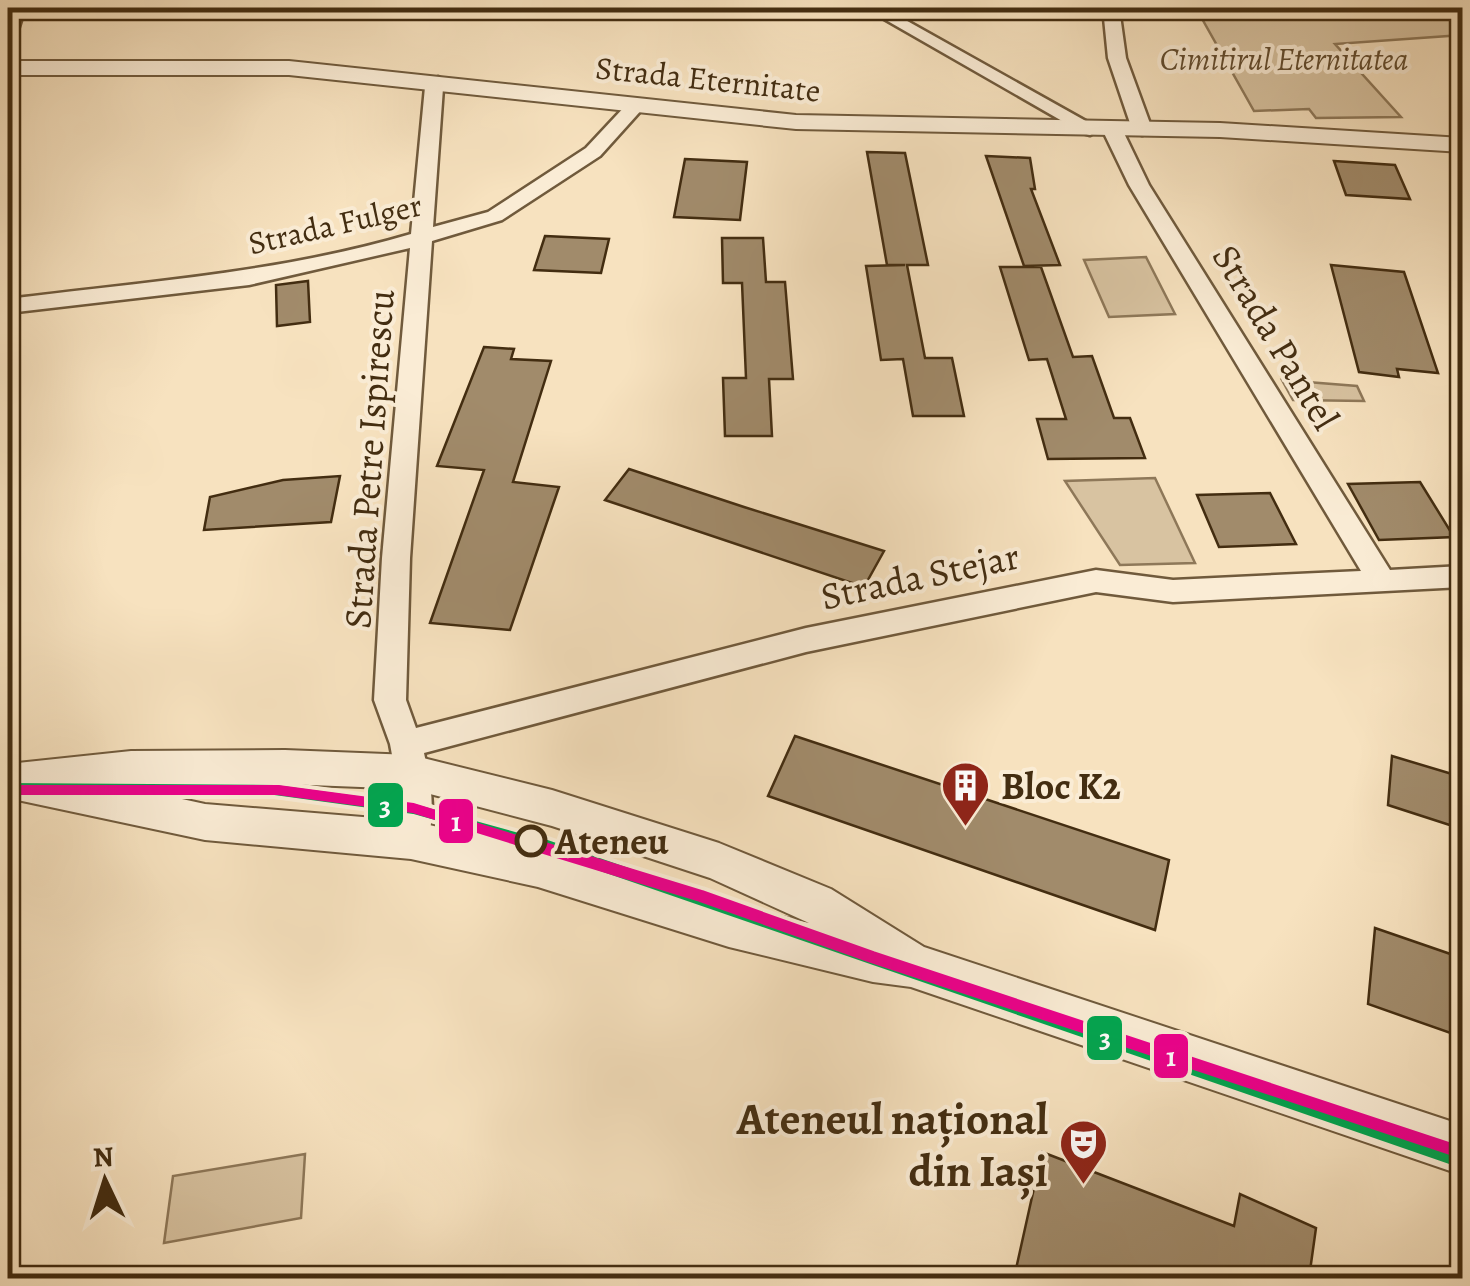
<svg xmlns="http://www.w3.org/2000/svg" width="1470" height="1286" viewBox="0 0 1470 1286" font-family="Alegreya,serif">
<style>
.green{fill:#d8c3a1;stroke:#8e7859;stroke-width:2.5}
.building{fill:#a18b6b;stroke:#432d11;stroke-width:2.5}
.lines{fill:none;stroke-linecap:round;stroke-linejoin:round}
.minor-casing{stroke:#705a3c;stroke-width:5}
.tertiary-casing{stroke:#705a3c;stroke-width:4}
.minor{fill:#faecd5;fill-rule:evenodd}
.tertiary{fill:#faecd5;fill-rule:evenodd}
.tram-1-far1-casing{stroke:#faecd5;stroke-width:18}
.tram-1-casing{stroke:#faecd5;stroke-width:20}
.tram-2-far1-casing{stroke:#faecd5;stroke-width:18}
.tram-2-casing{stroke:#faecd5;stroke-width:20}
.tram-1-far1{stroke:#00a650;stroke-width:10}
.tram-1{stroke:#00a650;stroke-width:12}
.tram-2-far1{stroke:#ec008c;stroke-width:10}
.tram-2{stroke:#ec008c;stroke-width:12}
.stop-dot{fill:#faecd5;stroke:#432d11;stroke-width:5}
.labels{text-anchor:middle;stroke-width:8;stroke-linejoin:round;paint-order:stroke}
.far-park-label{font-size:32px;font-style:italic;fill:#614b2e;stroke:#faecd5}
.far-street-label{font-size:32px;fill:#432d11;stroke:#faecd5}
.street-label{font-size:38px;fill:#432d11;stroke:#faecd5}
.poi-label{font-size:38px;font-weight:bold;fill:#432d11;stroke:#faecd5;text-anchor:start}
.stop-label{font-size:38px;font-weight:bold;fill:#432d11;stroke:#faecd5;text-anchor:start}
.near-poi-label{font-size:45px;font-weight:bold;fill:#432d11;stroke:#faecd5;text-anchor:end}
.line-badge{stroke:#faecd5;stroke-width:4}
.badge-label{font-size:28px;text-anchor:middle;font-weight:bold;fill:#fff}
</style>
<rect width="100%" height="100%" fill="#f7e2bf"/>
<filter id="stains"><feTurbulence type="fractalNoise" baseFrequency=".002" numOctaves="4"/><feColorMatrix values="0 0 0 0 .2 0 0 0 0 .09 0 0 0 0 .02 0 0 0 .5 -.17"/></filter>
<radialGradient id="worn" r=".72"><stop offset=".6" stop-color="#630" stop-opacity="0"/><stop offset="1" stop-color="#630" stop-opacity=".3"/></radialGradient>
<path class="green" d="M1196,8H1459L1462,10V35L1335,44L1401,117L1316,118L1309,109L1254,111Z
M1146,257L1175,314L1109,317L1084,260Z
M1282,380L1357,386L1364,401L1293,400Z
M1155,478L1195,563L1120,565L1065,481Z
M305,1154L301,1218L164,1243L173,1176Z"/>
<path class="building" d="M867,152L905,153L928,265H907L925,358H952L964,416H913L903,359L881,360L866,266L905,265H887Z
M986,156L1030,158L1035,189H1031L1060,265L1024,266Z
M685,159L747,162L740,220L674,217Z
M1334,161L1395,165L1410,199L1346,195Z
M545,236L609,239L601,273L534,270Z
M722,238H763L766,282H785L793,379H769L772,436H725L723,378H746L742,283H723Z
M1331,265L1404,272L1438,373L1397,369L1399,377L1359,372Z
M1000,267H1041L1073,357L1092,356L1114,418H1130L1145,458L1048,459L1037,419H1066L1047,359L1029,360Z
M308,281L310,322L277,326L276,285Z
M484,347L514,349L511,359L551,361L513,482L559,487L510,630L430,623L484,470L437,466Z
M629,469L744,507L884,551L864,587L605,500Z
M340,476L331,522L204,530L210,497L283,480Z
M1420,482L1454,537L1379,540L1348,484Z
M1270,493L1296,544L1219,547L1197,495Z
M795,736L1169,860L1155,930L768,796Z
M1392,756L1462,777V829L1388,805Z
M1375,928L1462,958V1037L1368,1004Z
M1042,1152L1234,1226L1240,1194L1316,1228L1309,1278H1014Z"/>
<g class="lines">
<defs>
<path id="minor" d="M9,8H25L17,33L8,38Z
M336,8H541L533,13L429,17L344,13Z
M865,8H884L1100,129L1090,135L1083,133Z
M1103,8H1119L1126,58L1152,129L1149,133L1142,135L1132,129L1108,58Z
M438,77L447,82L443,88L433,227L488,212L586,148L629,102L636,100L645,106L600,156L502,220L432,241L410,558L406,700L416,728L806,628L1096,570L1173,580L1361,571L1129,185L1102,129L1112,123L1122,129L1149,185L1390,570L1462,566V587L1173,602L1096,592L806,652L424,753C431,785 438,820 423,851L411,855L399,851L394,840L399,793L390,744L374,700L382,558L410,248L249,285L8,313V299C143,282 279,273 411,234L425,87Z"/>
<path id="tertiary" d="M8,61H289L796,115L1220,123L1462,138V152L1220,137L796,129L289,75H8Z
M285,750L411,755L552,790L719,843L831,889L924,947L1462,1125V1175L911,987L873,982L729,947L538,887L411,859L205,840L8,798V764L131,751ZM285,784L411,789L552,826L710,878L809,923L729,905L538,849L411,821L205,804L122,786Z"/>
</defs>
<use href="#minor" class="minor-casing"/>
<use href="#tertiary" class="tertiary-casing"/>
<use href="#minor" class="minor"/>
<use href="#tertiary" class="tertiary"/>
<defs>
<path id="tram-1-far1" d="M8,788L275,790L414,809L536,843"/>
<path id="tram-1" d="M529,840L1462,1162"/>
<path id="tram-2-far1" d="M8,790H278L413,808L526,843"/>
<path id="tram-2" d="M518,840L701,896L872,957L1457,1151"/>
</defs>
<use href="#tram-1-far1" class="tram-1-far1-casing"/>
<use href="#tram-1" class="tram-1-casing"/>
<use href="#tram-2-far1" class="tram-2-far1-casing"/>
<use href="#tram-2" class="tram-2-casing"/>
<use href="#tram-1-far1" class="tram-1-far1"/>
<use href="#tram-1" class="tram-1"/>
<use href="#tram-2-far1" class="tram-2-far1"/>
<use href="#tram-2" class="tram-2"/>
</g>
<defs>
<symbol id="building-pin" viewBox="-11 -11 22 30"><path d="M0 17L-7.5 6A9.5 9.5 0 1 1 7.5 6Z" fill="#8f2418" stroke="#faecd5"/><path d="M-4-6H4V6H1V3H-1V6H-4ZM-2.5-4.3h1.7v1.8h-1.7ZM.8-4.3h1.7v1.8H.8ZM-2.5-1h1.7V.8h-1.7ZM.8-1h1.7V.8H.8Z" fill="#fff"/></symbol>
<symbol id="theatre-pin" viewBox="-11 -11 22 30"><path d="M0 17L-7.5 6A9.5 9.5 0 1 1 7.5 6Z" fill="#8f2418" stroke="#faecd5"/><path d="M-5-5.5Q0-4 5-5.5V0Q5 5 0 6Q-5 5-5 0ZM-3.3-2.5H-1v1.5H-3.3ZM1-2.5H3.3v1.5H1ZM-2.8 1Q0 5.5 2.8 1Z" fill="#fff"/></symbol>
</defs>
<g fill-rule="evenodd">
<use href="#building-pin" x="938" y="758" width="55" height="75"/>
<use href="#theatre-pin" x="1056" y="1116" width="55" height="75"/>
</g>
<circle class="stop-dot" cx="531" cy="841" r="14"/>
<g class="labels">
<g class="far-park-label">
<text x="1284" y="70">Cimitirul Eternitatea</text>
</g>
<g class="far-street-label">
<text transform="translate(708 79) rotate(6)" y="11">Strada Eternitate</text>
<text transform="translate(335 224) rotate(-13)" y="11">Strada Fulger</text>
</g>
<g class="street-label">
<text transform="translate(1276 337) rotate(59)" y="13">Strada Pantel</text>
<text transform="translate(369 459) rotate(-86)" y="13">Strada Petre Ispirescu</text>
<text transform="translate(920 576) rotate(-12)" y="13">Strada Stejar</text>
</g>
<g class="poi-label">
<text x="1001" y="799">Bloc K2</text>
</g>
<g class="stop-label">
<text x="555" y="854">Ateneu</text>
</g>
<g class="near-poi-label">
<text x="1048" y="1134">Ateneul național<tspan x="1048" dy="52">din Iași</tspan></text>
</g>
</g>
<g class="line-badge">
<rect x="366" y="781" width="39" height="48" rx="10" fill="#00a650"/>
<rect x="437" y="797" width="38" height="48" rx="10" fill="#ec008c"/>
<rect x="1085" y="1014" width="39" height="48" rx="10" fill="#00a650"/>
<rect x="1152" y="1032" width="38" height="48" rx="10" fill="#ec008c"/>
</g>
<g class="badge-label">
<text x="385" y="815">3</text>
<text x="456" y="831">1</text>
<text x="1105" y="1047">3</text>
<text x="1171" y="1066">1</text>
</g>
<rect width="1470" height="1286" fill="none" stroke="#f7e2bf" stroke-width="40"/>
<rect x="10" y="10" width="1450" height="1266" fill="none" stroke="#432d11" stroke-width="5"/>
<rect x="20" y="20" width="1430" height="1246" fill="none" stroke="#432d11" stroke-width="2.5"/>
<g transform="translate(105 1181) rotate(356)" stroke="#faecd5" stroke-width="8" paint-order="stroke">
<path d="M0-8L18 38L0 25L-18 38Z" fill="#432d11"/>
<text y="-15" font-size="28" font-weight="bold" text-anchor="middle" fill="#432d11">N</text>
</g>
<rect width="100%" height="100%" filter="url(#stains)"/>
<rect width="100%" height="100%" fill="url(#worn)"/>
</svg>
